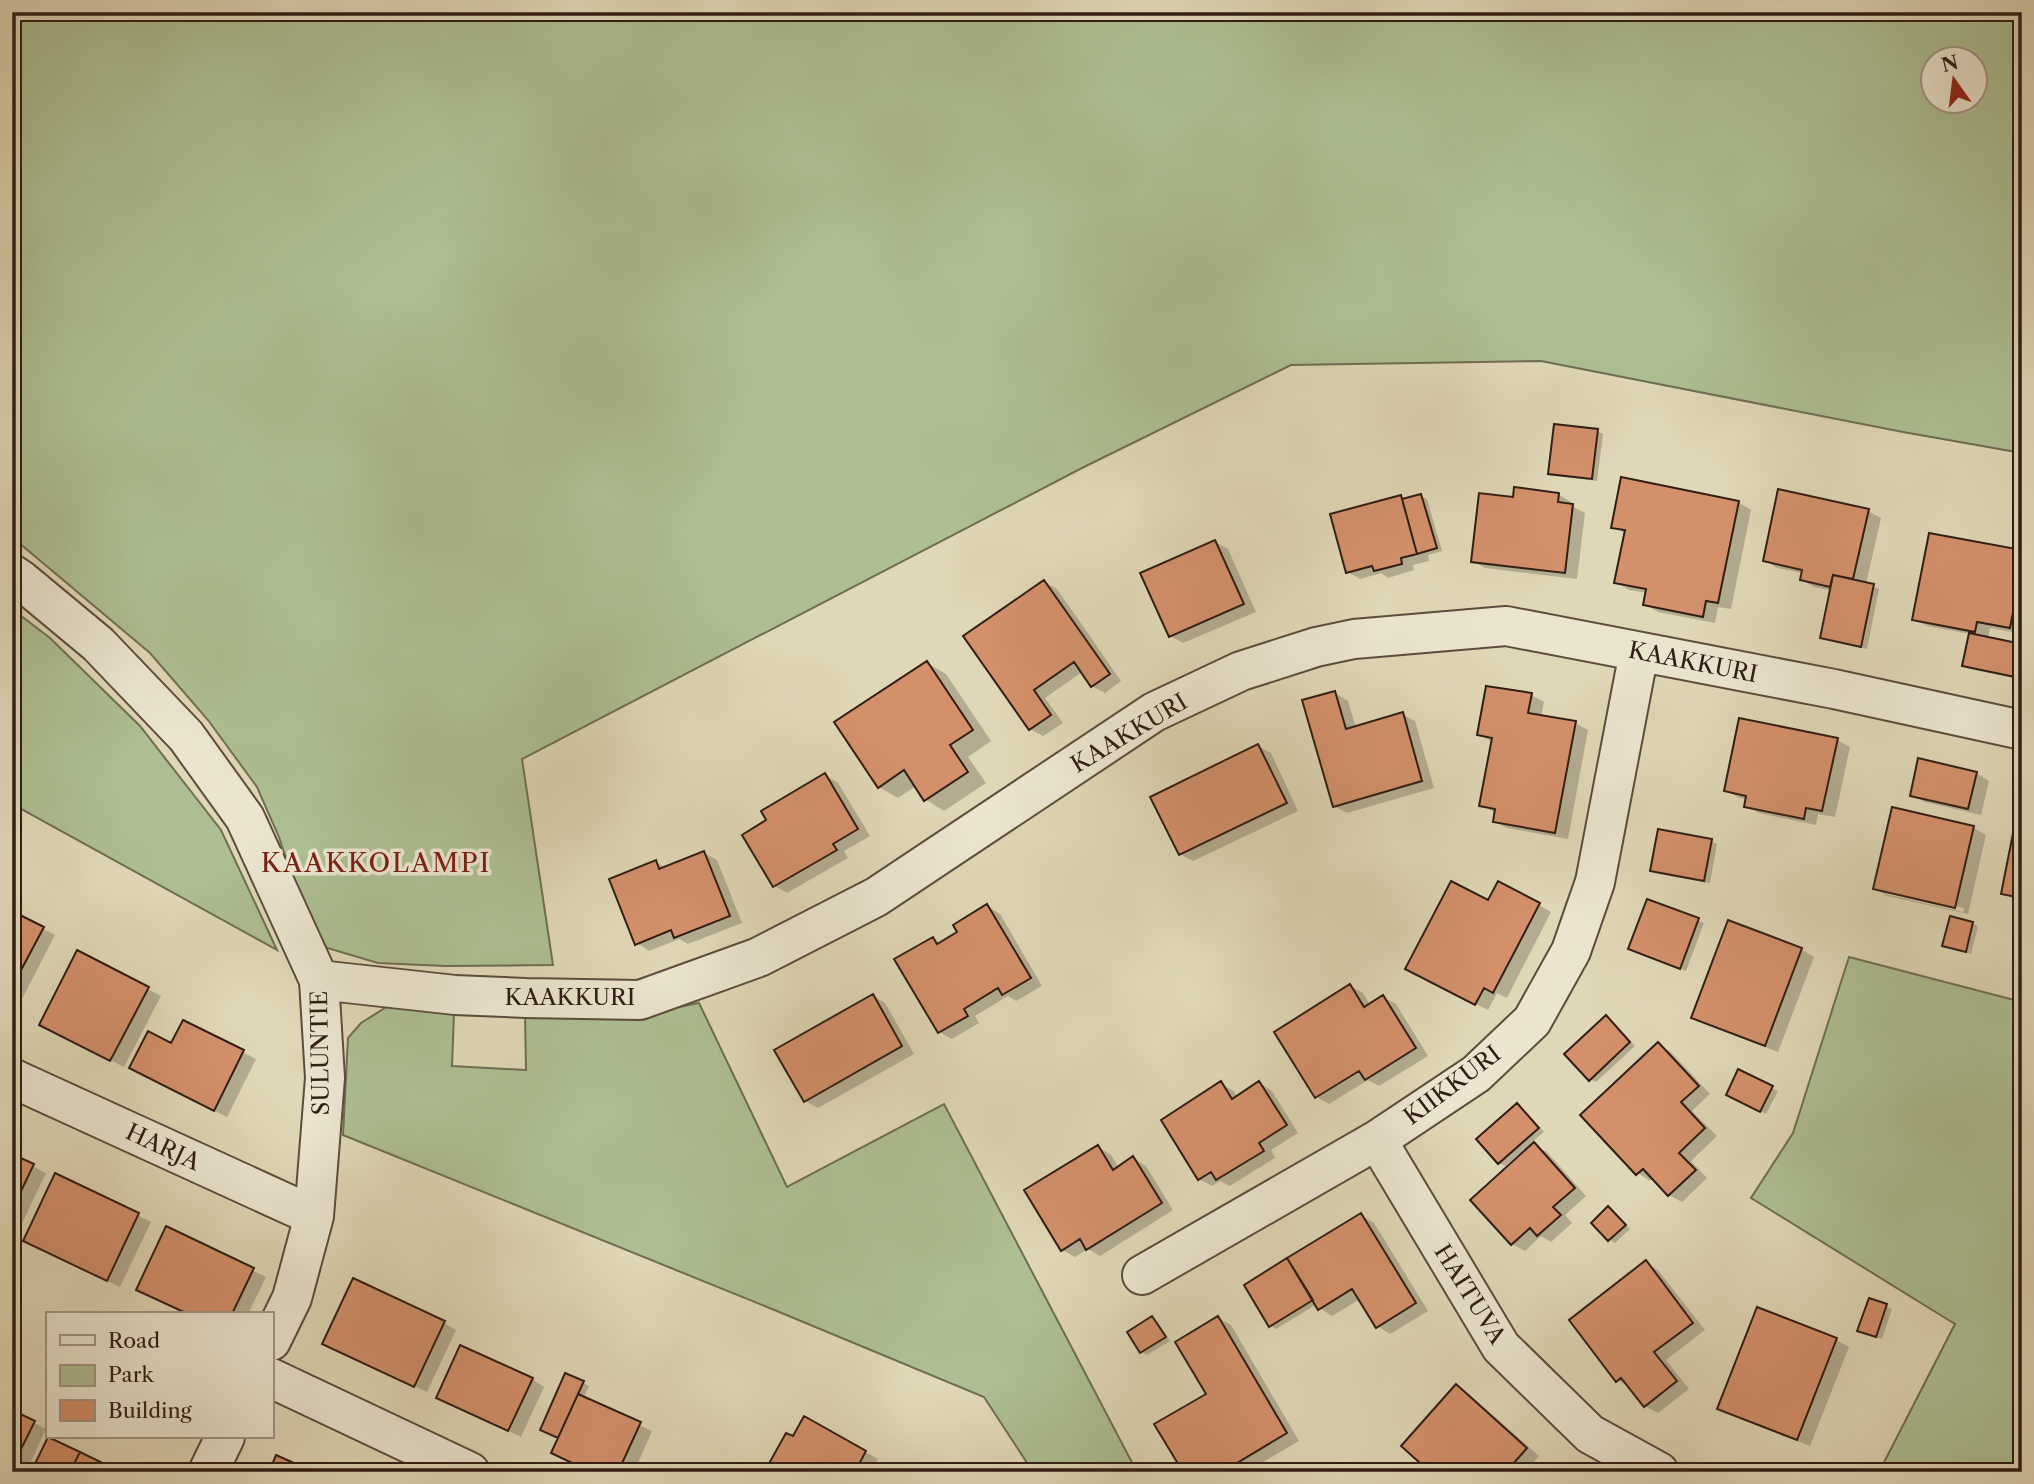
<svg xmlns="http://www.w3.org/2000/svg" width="2034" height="1484" viewBox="0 0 2034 1484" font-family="'Libre Caslon Text',serif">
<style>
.green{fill:#adbf92;stroke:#6e6e54;stroke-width:2;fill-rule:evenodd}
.shadow{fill:#0003;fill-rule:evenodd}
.building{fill:#d3906b;stroke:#301d15;stroke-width:2}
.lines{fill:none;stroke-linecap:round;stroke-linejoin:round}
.minor-casing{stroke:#5c4c3d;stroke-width:42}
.minor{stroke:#ebe5d0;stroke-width:38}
.labels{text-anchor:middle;stroke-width:7;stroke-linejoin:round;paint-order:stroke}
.street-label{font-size:23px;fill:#301d15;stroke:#ebe5d0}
.quarter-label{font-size:26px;letter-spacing:2px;fill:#7a1f14;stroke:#ebe5d0}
</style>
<rect width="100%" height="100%" fill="#e0d7b6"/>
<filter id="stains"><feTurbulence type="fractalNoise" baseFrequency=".00286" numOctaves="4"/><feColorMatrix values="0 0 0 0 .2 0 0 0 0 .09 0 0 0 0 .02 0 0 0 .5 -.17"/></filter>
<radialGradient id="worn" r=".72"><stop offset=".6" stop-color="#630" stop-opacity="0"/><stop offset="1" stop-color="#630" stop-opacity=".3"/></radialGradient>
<path class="green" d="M12,12H2022V453L1903,432L1541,361L1291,365L1082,468L522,759L553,965L445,966L378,963L327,948L306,922L279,837L257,787L208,720L150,653L12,537ZM1932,60H1974V102H1932Z
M12,609L50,638L140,726L221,830L277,950L12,804Z
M1849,957L2022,1002V1472H1879L1955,1324L1751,1198L1793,1133Z
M699,1003L787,1187L944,1104L1137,1472H1033L984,1397L772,1309L343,1135L348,1038L361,1023L388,1006L454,1012L452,1066L526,1070L525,1014H644Z"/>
<path class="shadow" d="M1597,431L1603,434L1597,481L1555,476L1550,473Z
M1558,494L1571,502V506L1585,513L1577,579L1485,568L1473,561L1515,499Z
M1421,496L1427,499L1442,551L1428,555L1429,561L1413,565L1414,570L1388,578L1381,573L1360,579L1348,572L1401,497L1406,500Z
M1738,502L1751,510L1731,609L1718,607L1715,623L1658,612L1645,604L1647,593L1629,590L1616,582L1626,534L1613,527Z
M1868,511L1881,518L1866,584L1879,589L1867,649L1827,640L1822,637L1832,591L1814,587L1802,580L1803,573L1777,568L1765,560Z
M1215,542L1228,549L1256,612L1183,643L1170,636Z
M2022,552V634L1990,628L1988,639L2022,646L2021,679L1970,669L1964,665L1970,634L1927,626L1914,619Z
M1044,582L1057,589L1121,681L1105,693L1092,686L1082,672L1045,698L1063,723L1043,736L1030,729Z
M927,663L946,674L991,741L968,757L986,783L944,811L925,799L916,786L898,798L879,787Z
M1335,693L1348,701L1356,728L1402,714L1415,721L1434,788L1347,813L1334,806Z
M1531,695L1544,702L1541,717L1575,723L1588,730L1568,839L1507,828L1494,821L1496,813L1481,805L1493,742L1479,735Z
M1837,740L1850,747L1835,817L1818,814L1816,825L1759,813L1746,806L1747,799L1739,798L1726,790Z
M1258,746L1271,753L1298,811L1193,861L1180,854Z
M1976,773L1989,781L1981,815L1925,802L1912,795Z
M825,775L838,783L870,836L844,851L848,858L787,893L775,886L768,820Z
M1893,809L1974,828L1986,835L1968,914L1887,896L1875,888ZM1886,890L1964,908L1963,912L1886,894Z
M2022,826V902L2015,900L2003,893Z
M1711,841L1717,844L1710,883L1658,874L1652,870Z
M704,853L717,860L742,923L688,944L679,939L649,951L637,943L656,862L666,868Z
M1648,901L1704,923L1686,971L1636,952Z
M1489,903L1539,905L1551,912L1507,998L1497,993L1488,1010L1420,976Z
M987,906L1000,914L1042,986L1016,1001L1008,996L975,1016L979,1023L952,1039L939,1032L933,939L941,944L959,933Z
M12,913L55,935L22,999L12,993Z
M1729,922L1802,950L1814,957L1778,1052L1705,1024L1693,1017Z
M1973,923L1978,927L1971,954L1944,946Z
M78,953L161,996L124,1067L54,1031Z
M1350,986L1363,993L1370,1005L1383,997L1396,1004L1428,1056L1379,1086L1368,1080L1329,1104L1317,1097Z
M873,996L885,1003L914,1054L818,1108L805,1101Z
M1606,1018L1612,1021L1635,1046L1596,1082L1590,1079Z
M184,1022L256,1059L227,1117L144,1075L172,1045Z
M1658,1045L1671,1052L1710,1094L1692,1111L1717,1136L1691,1161L1707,1178L1682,1202L1669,1195L1653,1178L1650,1181L1638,1173Z
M1260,1083L1272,1091L1298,1133L1271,1150L1275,1158L1230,1186L1220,1181L1212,1186L1199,1179L1221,1084L1234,1091L1237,1097Z
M1772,1088L1778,1091L1766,1114L1734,1098Z
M1517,1105L1523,1109L1544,1132L1531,1143L1547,1152L1586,1196L1565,1215L1572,1223L1551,1242L1541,1236L1525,1251L1512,1244L1525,1153L1523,1151L1505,1166L1499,1163Z
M1098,1147L1111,1155L1119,1168L1133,1158L1146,1166L1173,1210L1100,1256L1088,1249L1075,1257L1062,1250Z
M12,1156L46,1173L14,1240L12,1239Z
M55,1175L151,1222L120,1287L37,1247Z
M1608,1208L1614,1212L1630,1229L1615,1243L1610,1240L1593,1223Z
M1361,1215L1374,1223L1428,1311L1390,1334L1377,1326L1360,1299L1332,1316L1320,1308L1317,1304L1276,1329L1271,1326Z
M167,1229L266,1277L248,1314H189L151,1296Z
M1646,1263L1658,1270L1705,1330L1666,1360L1689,1389L1658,1413L1645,1406L1631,1388L1617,1380Z
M1870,1300L1892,1309L1882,1339L1865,1333Z
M1152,1318L1158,1322L1170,1341L1147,1355L1141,1352Z
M1218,1318L1231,1325L1299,1441L1246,1472H1185L1208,1395Z
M444,1323L456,1330L427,1392L337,1350Z
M1836,1340L1849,1347L1810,1446L1731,1415L1719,1408Z
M12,1364L19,1368L12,1383Z
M532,1379L544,1387L521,1437L451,1404Z
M583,1383L589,1386L583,1399L652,1431L634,1472H592L560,1438L548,1432Z
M1456,1387L1469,1394L1539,1456L1525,1472H1433Z
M12,1412L46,1429L26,1472H12Z
M805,1418L878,1459L871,1472H775Z"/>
<path class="building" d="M1554,424L1598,429L1592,479L1548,474Z
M1621,477L1739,501L1718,603L1706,601L1703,617L1643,605L1646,589L1614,583L1625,530L1611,528Z
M1514,487L1559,493L1558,502L1573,504L1565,573L1471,562L1479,493L1513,497Z
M1778,489L1869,509L1853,579L1833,575L1830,587L1800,580L1802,570L1763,561Z
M1421,494L1437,548L1417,554L1402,499Z
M1401,495L1417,554L1401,558L1402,564L1374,571L1372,566L1346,573L1330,514Z
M1929,533L2022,550V567L2010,628L1977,622L1975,632L1912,620Z
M1215,540L1244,604L1169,637L1140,573Z
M1833,575L1874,584L1861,647L1820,638Z
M1044,580L1110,674L1091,687L1074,662L1034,690L1051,715L1029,730L963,636Z
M1969,633L2022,644L2015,677L1962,666Z
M927,661L973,730L950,745L968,772L924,801L904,770L878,788L834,722Z
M1486,686L1532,693L1528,713L1576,721L1555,833L1493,822L1495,809L1479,806L1492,738L1477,735Z
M1335,691L1346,729L1403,712L1422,781L1333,807L1302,700Z
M1739,718L1838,738L1822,811L1806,808L1804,819L1744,807L1746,796L1724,791Z
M1258,744L1287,803L1179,855L1150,797Z
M1918,758L1977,772L1968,809L1910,796Z
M825,773L858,829L833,844L837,850L773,887L742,835L766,820L761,811Z
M1892,807L1974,826L1955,908L1873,889Z
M2015,823L2022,824V898L2001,894Z
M1658,829L1712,839L1704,881L1650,871Z
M704,851L730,916L674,938L671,930L635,945L609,879L656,860L659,869Z
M1451,881L1488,900L1498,881L1540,903L1493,993L1484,988L1475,1005L1405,969Z
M1647,899L1699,918L1680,969L1628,949Z
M987,904L1031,978L1002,995L998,988L964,1009L968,1016L938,1033L894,959L933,937L937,944L957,932L953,925Z
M12,911L44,927L12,987Z
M1950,916L1973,922L1966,952L1942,946Z
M1728,920L1802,948L1765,1046L1691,1018Z
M77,950L149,987L110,1061L39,1025Z
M1350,984L1364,1007L1383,995L1416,1048L1365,1080L1359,1071L1315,1098L1274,1032Z
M873,994L902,1046L804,1102L774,1050Z
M1606,1015L1630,1042L1589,1081L1564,1054Z
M183,1020L244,1050L214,1111L129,1068L148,1031L171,1043Z
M1658,1042L1699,1086L1681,1102L1705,1128L1679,1153L1696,1170L1668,1196L1643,1169L1636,1175L1580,1115Z
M1738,1069L1773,1086L1760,1112L1726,1095Z
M1221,1081L1232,1099L1259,1081L1287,1125L1259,1143L1264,1151L1216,1180L1211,1172L1198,1180L1161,1120Z
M1517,1103L1539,1128L1498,1164L1476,1139Z
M1534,1142L1575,1188L1553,1207L1561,1215L1537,1236L1530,1228L1511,1245L1470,1200Z
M1098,1145L1113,1170L1133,1156L1162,1203L1086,1250L1080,1239L1061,1251L1024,1190Z
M12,1154L34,1164L12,1210Z
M55,1173L139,1213L107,1281L23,1241Z
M1608,1206L1626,1225L1608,1241L1591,1223Z
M1361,1213L1416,1303L1376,1328L1352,1289L1318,1310L1287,1258Z
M166,1226L254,1268L232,1314H188L136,1290Z
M1287,1258L1313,1300L1269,1327L1244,1285Z
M1646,1260L1693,1323L1654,1352L1677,1381L1644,1407L1621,1378L1616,1382L1569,1320Z
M353,1278L445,1321L414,1387L322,1344Z
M1869,1298L1887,1304L1876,1337L1857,1331Z
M1757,1307L1837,1338L1797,1440L1717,1409Z
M1152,1316L1166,1337L1140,1353L1127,1332Z
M1218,1316L1287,1433L1222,1472H1183L1154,1424L1206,1394L1175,1342Z
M460,1345L533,1378L508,1431L436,1398Z
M565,1373L584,1381L558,1438L540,1430Z
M1456,1384L1527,1448L1506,1472H1430L1401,1446Z
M578,1394L641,1422L618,1472H591L551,1453Z
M12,1410L35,1421L12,1467Z
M804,1416L866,1451L855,1472H773L767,1467L786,1433L793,1436Z
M48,1437L80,1452L70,1472H31Z
M80,1452L121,1472H70Z
M276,1455L314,1472H269Z"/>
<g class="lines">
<defs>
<path id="minor" d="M12,574L21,580L98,644L186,736L245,818L319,980L325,1078L314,1216L292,1298L271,1341
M319,980L455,995L526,998L640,1000L759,957L876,897L1154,712L1241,671L1316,647L1354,639L1506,626L1834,689L2022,730
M12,1078L314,1216
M1377,1140L1501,1347L1590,1434L1659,1472
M1142,1275L1377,1140L1476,1074L1532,1021L1571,951L1595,882L1639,652
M271,1378L470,1472
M208,1472L225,1437"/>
</defs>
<use href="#minor" class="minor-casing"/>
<use href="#minor" class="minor"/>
</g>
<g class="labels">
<g class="street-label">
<text transform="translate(1693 662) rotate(11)" y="8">KAAKKURI</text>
<text transform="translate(1129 733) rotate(-31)" y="8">KAAKKURI</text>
<text x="570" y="1005">KAAKKURI</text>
<text transform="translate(320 1053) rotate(-91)" y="8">SULUNTIE</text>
<text transform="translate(1452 1085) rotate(-37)" y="8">KIIKKURI</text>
<text transform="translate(163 1147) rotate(25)" y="8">HARJA</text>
<text transform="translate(1470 1294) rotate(58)" y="8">HAITUVA</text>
</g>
<g class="quarter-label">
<text x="376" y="872">KAAKKOLAMPI</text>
</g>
</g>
<rect width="2034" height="1484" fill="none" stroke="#e0d7b6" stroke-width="42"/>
<rect x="14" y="14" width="2006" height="1456" fill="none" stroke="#301d15" stroke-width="3.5"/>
<rect x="21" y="21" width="1992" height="1442" fill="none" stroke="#301d15" stroke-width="2"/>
<rect x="46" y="1312" width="228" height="126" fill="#ebe5d0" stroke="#a09585" stroke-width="2"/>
<rect x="60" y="1335" width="35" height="10" fill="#ebe5d0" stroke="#a09585" stroke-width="2"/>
<text x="108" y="1348" font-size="21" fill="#301d15">Road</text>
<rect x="60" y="1365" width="35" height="21" fill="#adbf92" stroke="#a09585" stroke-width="2"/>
<text x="108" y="1382" font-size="21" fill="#301d15">Park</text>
<rect x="60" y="1400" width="35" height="21" fill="#d3906b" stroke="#a09585" stroke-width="2"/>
<text x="108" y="1418" font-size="21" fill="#301d15">Building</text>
<g transform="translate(1954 80) rotate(346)"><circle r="33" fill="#ebe5d0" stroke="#a09585" stroke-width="2"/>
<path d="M0-5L12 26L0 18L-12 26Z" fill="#8f2418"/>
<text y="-10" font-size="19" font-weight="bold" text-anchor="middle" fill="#301d15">N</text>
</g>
<rect width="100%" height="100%" filter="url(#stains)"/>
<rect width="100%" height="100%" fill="url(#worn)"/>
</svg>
